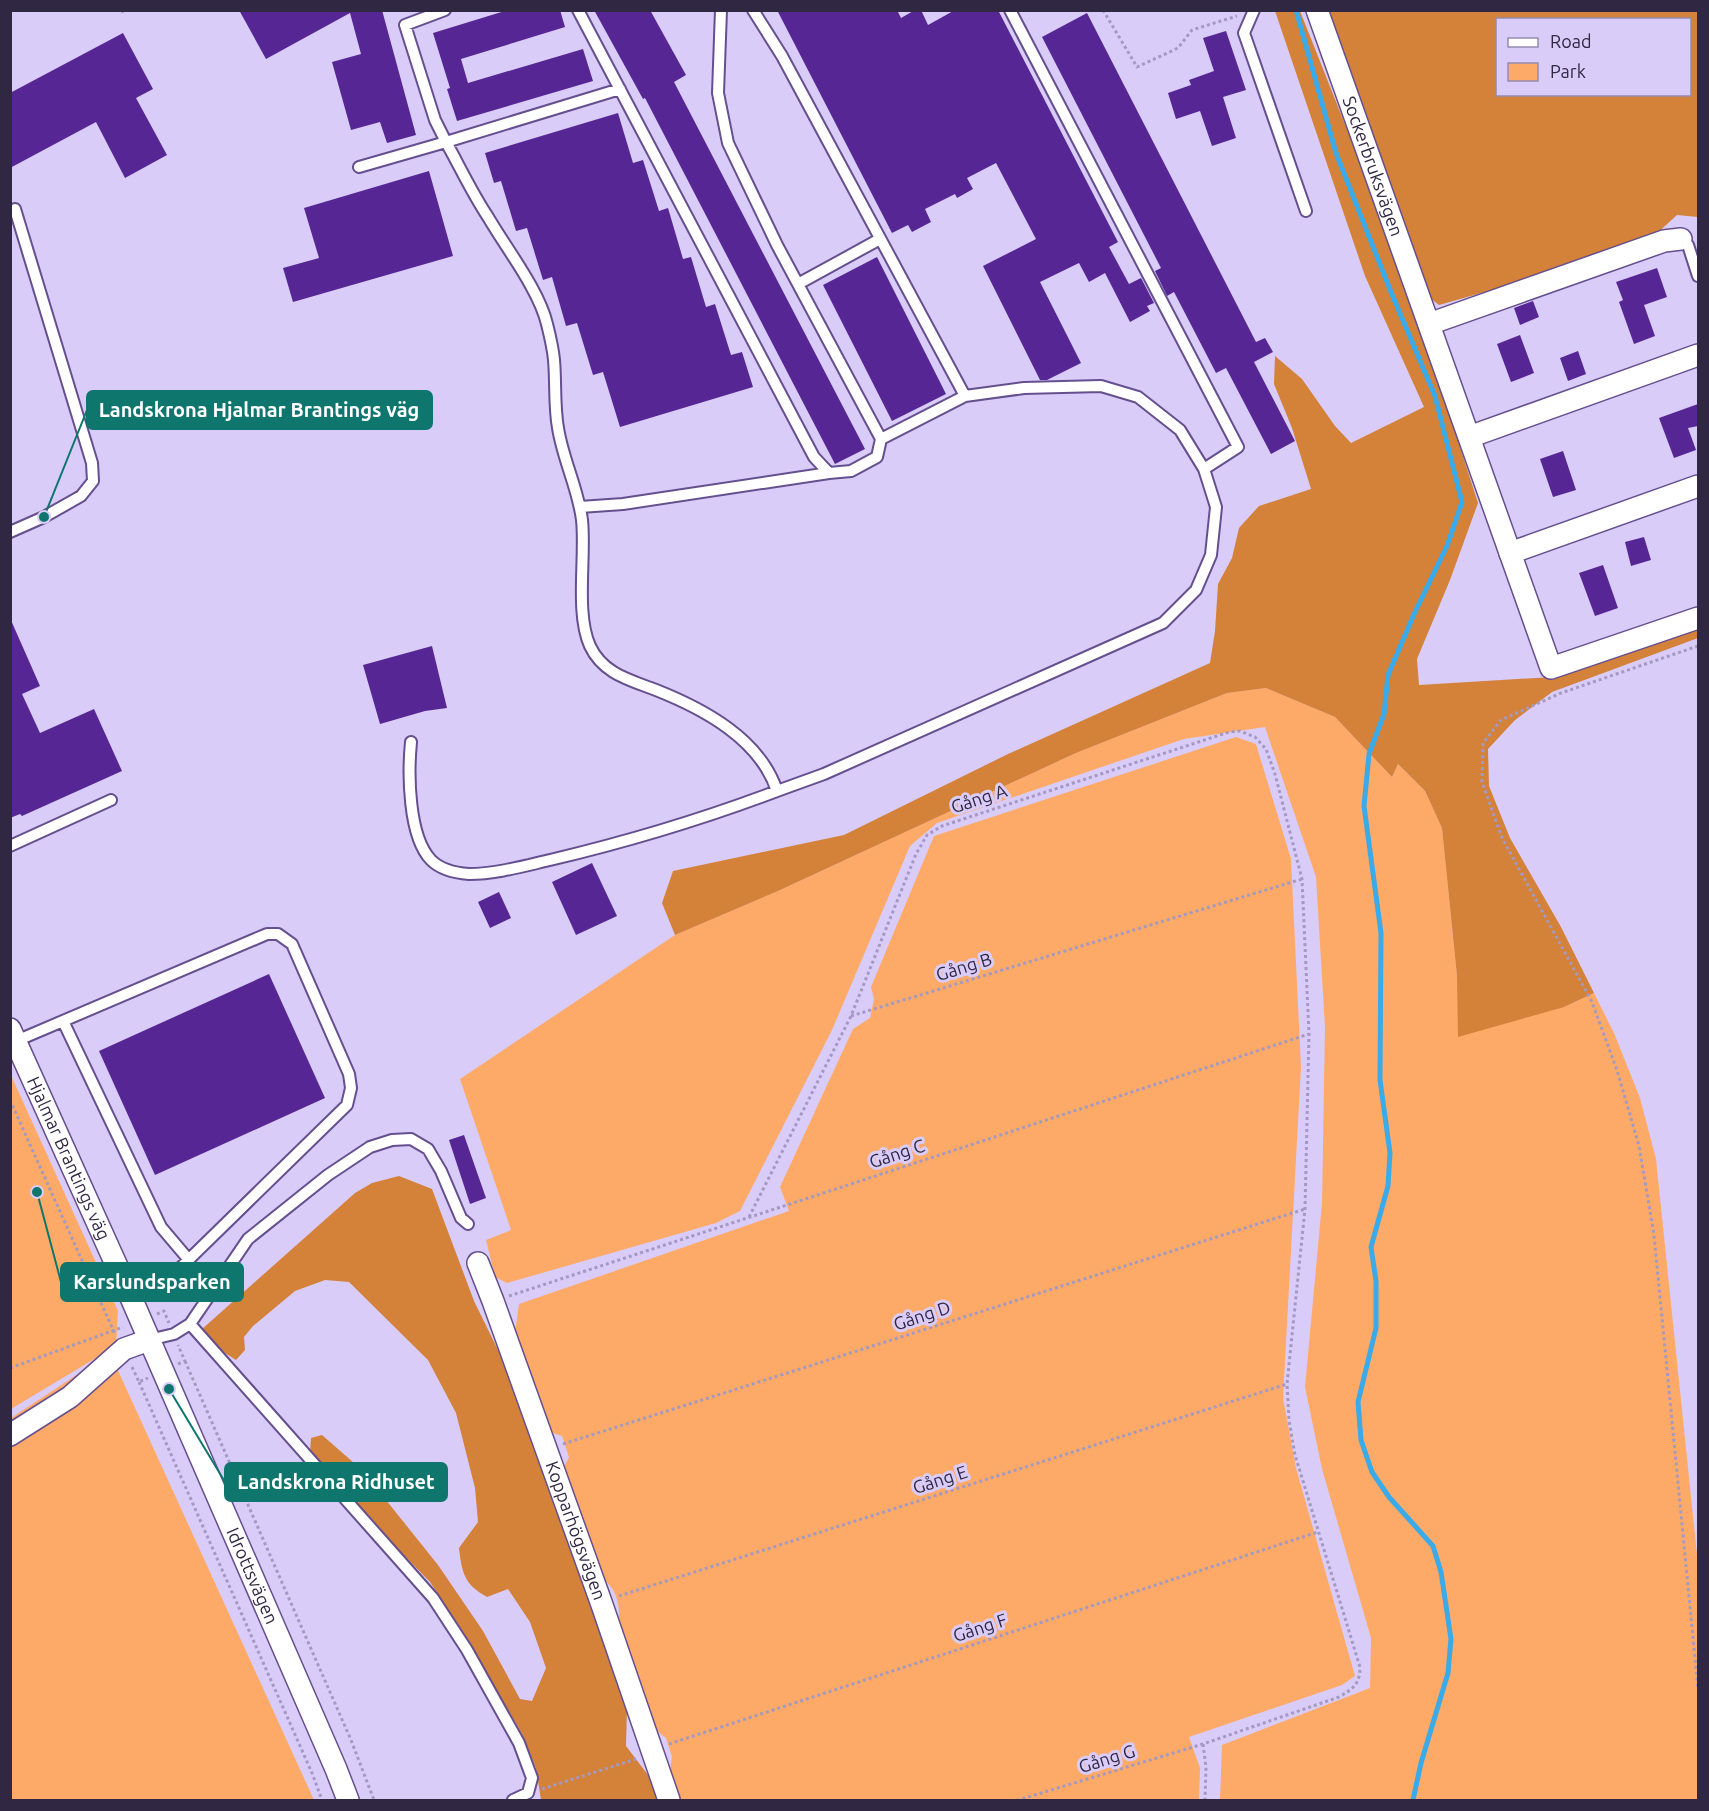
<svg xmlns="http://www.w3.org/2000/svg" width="1709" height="1811" viewBox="0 0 1709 1811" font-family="Ubuntu,sans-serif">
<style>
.green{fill:#fdaa69}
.forest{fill:#d48139;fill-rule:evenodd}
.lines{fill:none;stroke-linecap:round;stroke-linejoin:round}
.stream{stroke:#3baae8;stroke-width:5}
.building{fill:#562794}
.lane-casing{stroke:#654f8f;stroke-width:14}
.street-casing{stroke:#654f8f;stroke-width:24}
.path{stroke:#a499c0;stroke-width:3;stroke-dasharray:3 3;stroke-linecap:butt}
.lane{stroke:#fff;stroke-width:10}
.street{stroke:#fff;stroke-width:21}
.labels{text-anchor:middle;stroke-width:6;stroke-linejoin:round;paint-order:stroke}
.street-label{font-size:18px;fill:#302743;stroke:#d9ccf8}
.leader{fill:none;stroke:#0f766e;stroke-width:2}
.callout-dot{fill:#0f766e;stroke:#d9ccf8;stroke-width:2}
.callout{fill:#0f766e;stroke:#0f766e;stroke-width:2}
.callout-label{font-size:20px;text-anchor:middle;font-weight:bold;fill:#fff}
</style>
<rect width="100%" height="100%" fill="#d9ccf8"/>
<path class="green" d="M1266,688L1335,717L1392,777L1398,764L1425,791L1442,828L1457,976L1564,1007L1594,993L1614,1033L1640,1098L1656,1159L1698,1564V1800H1220L1222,1745L1370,1688L1371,1638L1322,1469L1305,1387L1322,1203L1325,1027L1316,877L1265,727L1184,739L937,823L910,846L832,1030L740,1211L716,1223L507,1283L495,1277L486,1240L511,1230L460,1079L675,935L778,891L1076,753L1227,693Z
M1236,737L1256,744L1291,859L1301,1067L1283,1398L1296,1468L1355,1676L1342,1685L1189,1737L1200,1768L1199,1800H679L670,1770L672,1757L666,1738L654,1729L619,1623C620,1604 617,1588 600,1577L563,1469L569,1457L562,1436L547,1431L515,1333L519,1304L789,1211L780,1187L853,1029L870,1018L874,999L871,987L934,836Z
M10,1073L118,1311L116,1346L11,1409Z
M110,1353L314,1800H11V1418Z"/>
<path class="forest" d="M1275,11H1300L1352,142L1440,385L1478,503L1450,580L1417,659L1419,685L1553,677L1698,626V638L1552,692L1515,720L1488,749L1489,786L1510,838L1561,927L1594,993L1564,1007L1458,1037L1457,976L1442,828L1425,791L1398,764L1392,777L1335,717L1266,688L1227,693L1076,753L778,891L675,935L662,903L673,871L844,835L1008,754L1210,663L1215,631L1218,584L1232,558L1239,528L1259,506L1311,489L1292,428L1274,384L1275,356L1302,379L1335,426L1351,443L1424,407L1365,276Z
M1323,11H1698V217L1677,215L1655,235L1534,278L1439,305L1430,298L1396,200ZM1498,20H1690V94H1498Z
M399,1176L432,1189L474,1301L499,1352L558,1509L627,1708L626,1746L648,1775L658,1800H541L536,1768L522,1734L465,1635L430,1582L357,1507L310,1452L311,1438L322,1435L362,1470L438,1565L483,1631L520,1699L532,1701L546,1668L530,1622L508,1589L487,1597C464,1584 462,1573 459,1548L478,1522L475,1488L456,1413L428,1360L349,1282L325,1280L295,1291L253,1326L244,1337L245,1350L236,1360L225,1353L201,1330L355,1193L372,1183Z"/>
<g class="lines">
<path class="stream" d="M1296,10L1336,153L1391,292L1435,396L1462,502L1447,546L1415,612L1388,675L1384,714L1369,754L1364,806L1381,933L1380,1080L1390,1153L1388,1186L1371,1247L1376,1281V1328L1358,1402L1361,1440L1372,1472L1389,1497L1433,1546L1441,1572L1451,1639L1448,1673L1421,1763L1413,1800"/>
</g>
<path class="building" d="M239,10H382L416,135L387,143L380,122L351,130L332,62L361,54L350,13L266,59Z
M508,10H560L565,27L461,59L468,83L583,49L593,81L457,121L447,89L450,88L433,33Z
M594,10H650L686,75L674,82L865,449L835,464L645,98L643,99Z
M777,10H897L901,18L915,10H921L928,25L955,10H998L1118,242L1109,247L1129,284L1141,278L1154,303L1147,306L1150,311L1130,322L1105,273L1089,282L1079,263L1040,282L1081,363L1047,380H1040L983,266L1036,239L996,163L967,178L973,189L957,198L955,194L925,209L931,222L912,232L908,225L892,233Z
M1087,13L1256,342L1265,338L1273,352L1254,362L1295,441L1271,454L1226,368L1216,373L1174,292L1167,296L1155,271L1161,268L1042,37Z
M1226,31L1246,90L1223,97L1236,138L1212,146L1200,111L1176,119L1168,93L1191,85L1189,80L1214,71L1203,38Z
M123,33L153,89L136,98L167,155L125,178L96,122L10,168V93Z
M618,113L633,163L643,160L659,211L668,208L683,259L691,257L706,307L715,304L731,355L742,352L753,387L620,427L603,372L593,375L577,323L566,326L552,277L543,280L527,228L516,231L501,181L494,183L485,153Z
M429,171L453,256L293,302L283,268L319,258L304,208Z
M877,257L946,394L892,421L823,285Z
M1657,268L1667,297L1644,305L1655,336L1634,344L1619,302L1623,300L1616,282Z
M1533,301L1539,317L1520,325L1514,308Z
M1520,335L1534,373L1511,382L1497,344Z
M1578,351L1586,374L1568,381L1560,358Z
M1698,404V426L1688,428L1696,450L1674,458L1659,418Z
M1563,451L1576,490L1553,497L1540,459Z
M1644,537L1651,560L1631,566L1625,542Z
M1603,565L1618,608L1595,616L1579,573Z
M10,618L40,686L22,694L40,733L94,709L122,771L22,816L20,814L10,818Z
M432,646L447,708L425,711L380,724L363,665Z
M592,863L617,916L576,935L552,882Z
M499,892L511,918L490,928L478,902Z
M269,974L325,1098L155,1175L99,1051Z
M464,1135L486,1198L470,1204L449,1140Z"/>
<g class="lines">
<defs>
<path id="lane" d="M578,10L814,457L829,473L851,471L877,457L881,439L777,245L728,143L718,93L721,10
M753,10L782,56L965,396L881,439
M1010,10L1238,447L1204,469
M1254,10L1244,33L1306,211
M359,167L446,142L435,120L405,25L445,10
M1681,239L1688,245L1698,276
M798,284L880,239
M580,507L623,504L829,473
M10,532L44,517L81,496L93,481L92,463L15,209
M411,742C408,773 408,836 431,860C441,870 455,873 469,874C496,874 524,866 550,860C626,842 703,819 777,791C760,739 704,709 656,690C630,680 603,674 590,646C575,613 586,557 582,520C578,488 563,460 558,428C554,406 556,382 554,360C553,348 550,336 547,324C539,290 506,248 488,217C472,193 460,167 446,142L620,89
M777,791L824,774L1163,623L1196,590L1211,555L1216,507L1204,469L1180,430L1138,397L1101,386L1024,388L965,396
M10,846L111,800
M63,1021L161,1227L189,1260
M16,1041L267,934H278L292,944L349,1074L351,1088L347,1105L175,1273L129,1293
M190,1324L248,1239L328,1175L370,1147L392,1140L411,1139L428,1149L441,1171L461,1218L468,1224
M149,1340L174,1334L190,1324L433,1598L467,1650L519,1743L532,1778L528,1793L513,1800"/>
<g id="street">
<path id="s1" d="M1317,10L1551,668L1698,618"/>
<path d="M1429,324L1664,241L1681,239"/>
<path d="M1469,437L1698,355"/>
<path d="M1510,553L1698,486"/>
<path id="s2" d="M10,1029L129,1293L336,1769L348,1800"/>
<path id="s3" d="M478,1263L493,1301L601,1602L669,1800"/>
<path d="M10,1435L70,1397L124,1349L149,1340"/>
</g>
</defs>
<use href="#lane" class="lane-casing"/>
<use href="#street" class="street-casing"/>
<path class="path" d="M122,10L124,15
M1103,10L1137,67L1178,48L1192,30L1237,16
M1698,646L1561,693L1501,720L1483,743L1482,782L1502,838L1592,1002L1617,1070L1639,1146L1654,1235L1698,1689
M851,1016L1302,879
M10,1100L115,1334
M749,1217L851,1016L916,854L927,835L942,826L1229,732L1240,731L1255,737L1266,749L1275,774L1302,879L1309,1034L1305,1209L1287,1384L1289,1420L1295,1455L1360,1667C1360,1684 1353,1689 1339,1697L1203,1744L1018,1800
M509,1296L1309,1034
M157,1314L164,1311L169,1323
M185,1361L351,1740L374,1800
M178,1364L185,1361L178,1345
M132,1367L139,1382L148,1378
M10,1368L123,1327
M139,1382L312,1773L322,1800
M563,1444L1305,1209
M619,1596L1287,1384
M669,1744L1318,1532
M1203,1744L1206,1767L1205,1800
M542,1789L636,1759"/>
<use href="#lane" class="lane"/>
<use href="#street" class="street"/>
</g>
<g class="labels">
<g class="street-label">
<text dy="6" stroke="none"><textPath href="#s1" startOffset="166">Sockerbruksvägen</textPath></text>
<text transform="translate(979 799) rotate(-18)" y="6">Gång A</text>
<text transform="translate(964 967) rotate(-17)" y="6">Gång B</text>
<text transform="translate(897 1154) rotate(-18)" y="6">Gång C</text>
<text dy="6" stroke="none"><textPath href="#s2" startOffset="142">Hjalmar Brantings väg</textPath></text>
<text transform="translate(922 1316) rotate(-18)" y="6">Gång D</text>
<text transform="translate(940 1480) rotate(-18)" y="6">Gång E</text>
<text dy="6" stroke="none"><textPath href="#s3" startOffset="285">Kopparhögsvägen</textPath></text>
<text dy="6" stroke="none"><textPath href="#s2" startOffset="598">Idrottsvägen</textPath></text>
<text transform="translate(980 1628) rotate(-18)" y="6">Gång F</text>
<text transform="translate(1107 1759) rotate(-17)" y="6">Gång G</text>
</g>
</g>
<path class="leader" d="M44 517L87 410M37 1192L61 1282M169 1389L225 1482"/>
<g class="callout-dot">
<circle cx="44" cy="517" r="6"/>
<circle cx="37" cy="1192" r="6"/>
<circle cx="169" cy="1389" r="6"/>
</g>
<g class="callout">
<rect x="87" y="391" width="345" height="38" rx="6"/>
<rect x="61" y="1263" width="182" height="38" rx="6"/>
<rect x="225" y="1463" width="222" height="38" rx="6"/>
</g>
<g class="callout-label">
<text x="259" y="417">Landskrona Hjalmar Brantings väg</text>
<text x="152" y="1289">Karslundsparken</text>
<text x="336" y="1489">Landskrona Ridhuset</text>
</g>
<rect width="1709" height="1811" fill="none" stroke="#302743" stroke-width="24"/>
<rect x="1496" y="18" width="195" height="78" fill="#d9ccf8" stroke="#958ab0" stroke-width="1.5"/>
<rect x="1508" y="38" width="30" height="9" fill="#ffffff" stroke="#958ab0" stroke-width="1.5"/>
<text x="1550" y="48" font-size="18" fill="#302743">Road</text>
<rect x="1508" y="63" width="30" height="18" fill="#fdaa69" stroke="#958ab0" stroke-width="1.5"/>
<text x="1550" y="78" font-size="18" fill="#302743">Park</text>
</svg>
